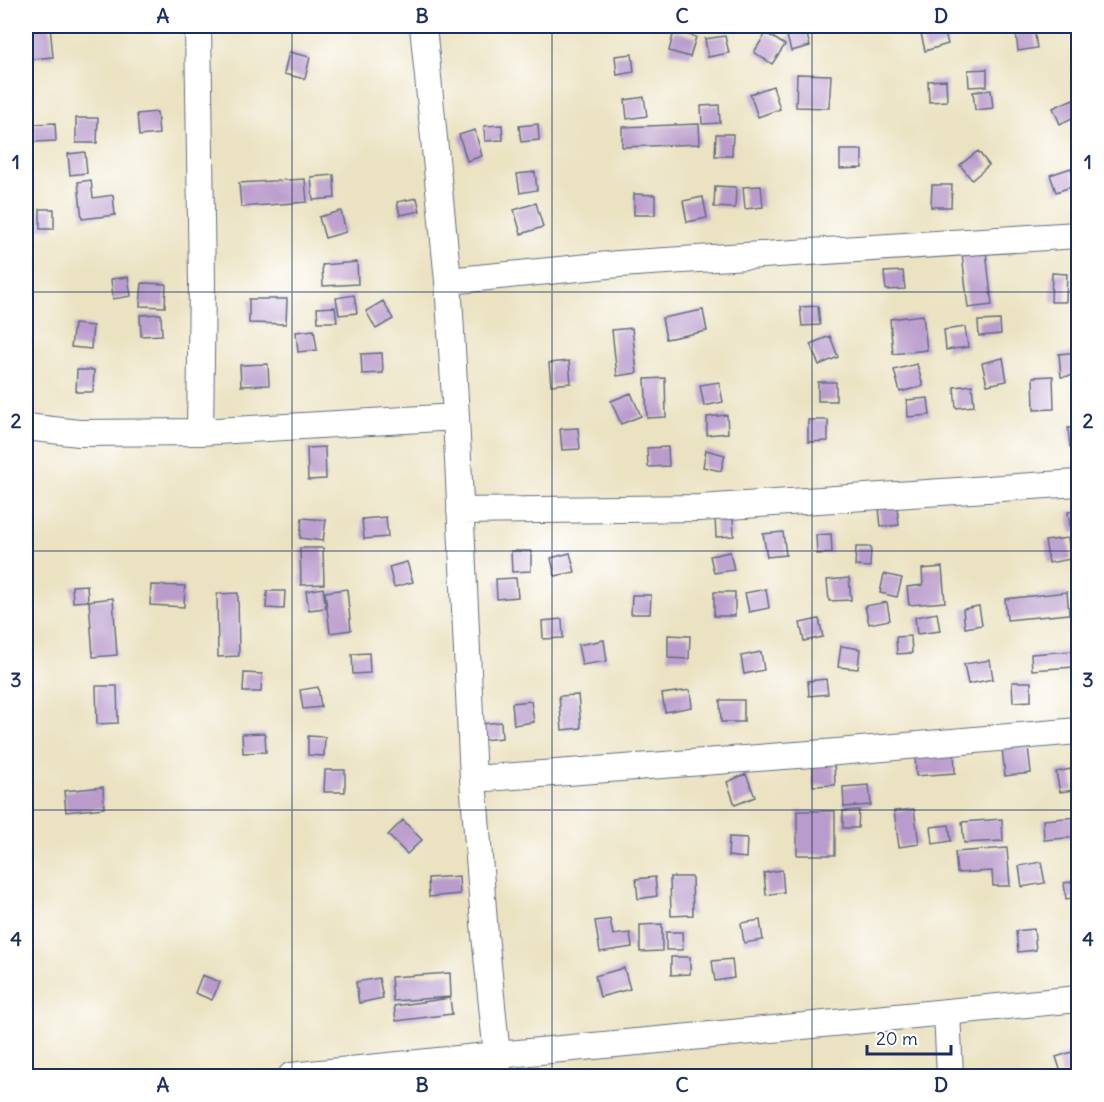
<svg xmlns="http://www.w3.org/2000/svg" width="1104" height="1102" viewBox="0 0 1104 1102" font-family="Delius,sans-serif">
<style>
.building{fill:#ba9ccc}
.lines{fill:none;stroke-linecap:round;stroke-linejoin:round}
.minor-casing{stroke:#646e81;stroke-width:28}
.minor{stroke:#fff;stroke-width:26}
.grid{fill:none;stroke:#1b2f5e;stroke-width:1.5;stroke-opacity:0.55}
.neatline{fill:none;stroke:#1b2f5e;stroke-width:2}
.grid-label{font-size:20px;text-anchor:middle;font-weight:bold;fill:#1b2f5e}
</style>
<rect width="100%" height="100%" fill="#fff"/>
<filter id="ink" filterUnits="userSpaceOnUse"><feTurbulence type="fractalNoise" baseFrequency=".0167" numOctaves="2"/><feDisplacementMap in="SourceGraphic" scale="12" xChannelSelector="R" yChannelSelector="G"/><feConvolveMatrix kernelMatrix="1 2 1 2 8 2 1 2 1" color-interpolation-filters="sRGB"/></filter>
<filter id="wash" filterUnits="userSpaceOnUse"><feTurbulence type="fractalNoise" baseFrequency=".008" numOctaves="4" result="noise"/><feDisplacementMap in="SourceGraphic" scale="24" xChannelSelector="R" yChannelSelector="G"/><feGaussianBlur stdDeviation="1.35" result="paint"/><feColorMatrix in="noise" values="0 0 0 0 0 0 0 0 0 0 0 0 0 0 0 0 0 1.4 0 .05"/><feComposite in="paint" operator="in"/></filter>
<g filter="url(#wash)">
<rect width="100%" height="100%" fill="#ebe2c1"/>
<g id="blocks">
<path class="building" d="M27,26H50L53,57L31,59Z
M931,26H943L948,44L925,51L920,29Z
M1034,29L1037,48L1018,51L1016,32Z
M674,31L696,37L690,57L669,51Z
M806,31L810,46L791,51L787,36Z
M766,33L785,45L772,64L754,52Z
M725,36L729,53L708,57L705,39Z
M289,52L310,57L305,79L284,74Z
M632,54L634,72L617,75L615,56Z
M26,61H29L33,89L26,90Z
M987,69V86L969,87L968,70Z
M797,74L831,75L829,108L796,107Z
M946,80L947,101L929,102L928,81Z
M773,86L780,109L758,117L750,94Z
M991,90L993,108L975,110L973,92Z
M644,97L647,116L627,119L625,100Z
M1073,99L1078,111V115L1060,124L1053,108Z
M719,105L720,123L702,124L701,106Z
M157,112L159,134L139,136L137,114Z
M76,118H98L97,143H76Z
M55,123L56,141L34,142V124Z
M538,124L539,140L521,142L519,126Z
M699,124L700,144L622,147V127Z
M502,125L503,140L485,141L484,126Z
M475,130L482,156L467,161L459,135Z
M716,134H733L732,156H715Z
M840,150H862V168L840,169Z
M978,151L989,165L972,180L960,165Z
M85,152L87,173L70,175L68,154Z
M1071,168L1077,185L1056,192L1050,175Z
M535,172L537,190L520,193L517,174Z
M334,175L335,198L313,200L311,177Z
M305,179L307,202L241,207L239,183Z
M91,180L93,198L113,195L115,215L82,219L78,182Z
M932,185H952L951,207H931Z
M715,186L736,187L735,208L714,207Z
M761,186L763,207L745,209L743,187Z
M634,194L655,195V215H634Z
M703,197L707,218L687,222L683,201Z
M417,198L420,211L400,215L397,202Z
M536,203L543,227L521,234L514,210Z
M40,209H54V229H40Z
M341,211L346,232L325,238L319,217Z
M985,242L992,305L968,308L961,245Z
M357,262L358,284L323,286L322,265Z
M903,271L905,289L886,290L884,272Z
M1052,273L1067,274L1066,302H1051Z
M128,277L131,296L113,299L111,279Z
M142,283L166,284L165,307L140,306Z
M354,295L357,313L339,315L336,298Z
M249,299H287L286,324L249,323Z
M383,301L393,319L376,329L366,311Z
M818,306L820,325L802,326L800,307Z
M335,307L337,322H318L317,308Z
M703,310L707,331L666,339L662,318Z
M161,314L162,335L141,336L140,315Z
M923,315L927,350L893,354L890,319Z
M1000,320L1001,334L979,336L978,321Z
M74,324L93,326L91,349L71,347Z
M965,327L968,347L946,350L944,330Z
M632,328L637,373L617,376L612,330Z
M314,330L317,350L298,352L296,332Z
M830,336L838,357L819,365L810,344Z
M1078,352V375L1061,377L1059,354Z
M382,353L383,373L362,374L361,354Z
M1003,358L1007,381L987,385L982,363Z
M569,361L571,383L551,385L549,363Z
M268,364L269,385L241,386L240,365Z
M917,364L923,386L900,392L894,370Z
M77,370H94L93,392H76Z
M1053,376L1054,409L1034,410L1033,377Z
M665,378L666,417L647,418L645,379Z
M719,382L723,402L704,406L700,385Z
M818,382H836V401H818Z
M972,385L974,406L956,408L954,387Z
M631,393L641,416L621,424L611,401Z
M928,398L930,415L908,417L907,400Z
M727,415L728,433L707,435V417Z
M808,420H828V441L808,442Z
M1078,427V447H1070L1068,428Z
M578,428L580,449L562,450L560,429Z
M325,447L326,479L308,480L307,448Z
M668,447L669,466L648,467L647,448Z
M706,450L725,455L721,471L703,467Z
M897,506L899,525L881,527L879,508Z
M1078,511V532L1071,533L1068,512Z
M733,516L734,536L716,537L715,517Z
M386,517L388,537L364,539L362,519Z
M302,518L326,520L323,541L300,538Z
M783,532L786,555L767,557L763,534Z
M831,534L832,553L817,554L816,535Z
M1068,538L1071,559L1049,563L1045,541Z
M856,547H871L870,567L855,566Z
M300,548H323L324,584L301,585Z
M511,551H531V571L512,572Z
M730,552L734,570L714,573L710,556Z
M570,553L575,572L555,576L551,558Z
M407,562L413,582L394,587L389,567Z
M942,567L945,602L909,605L907,587L923,585L922,569Z
M884,574L902,578L897,597L880,593Z
M516,578L518,597L497,599L496,579Z
M849,578L851,600L829,601L827,580Z
M87,585L88,601L73,602L72,586Z
M151,585L185,586L184,607L150,605Z
M323,588L326,608L309,610L306,591Z
M347,589L351,630L330,633L325,592Z
M766,589L769,608L749,612L745,593Z
M267,591H285L284,609L266,608Z
M714,592H735V616H714Z
M1067,592L1069,614L1007,620L1005,599Z
M238,593L239,656L218,657L217,594Z
M632,595H651L650,614H631Z
M113,598L117,655L93,657L89,601Z
M887,602L890,620L869,624L865,606Z
M979,606L982,625L965,628L963,609Z
M937,613L940,631L917,634L915,617Z
M562,619L563,638L543,639L542,621Z
M819,619L823,637L804,641L800,623Z
M668,635L690,636L689,659L668,658Z
M911,636L912,653L897,654L896,637Z
M604,640L607,661L582,665L578,645Z
M841,646L860,649L858,669L838,667Z
M1072,651L1074,667L1032,670L1031,654Z
M761,652L764,670L744,674L741,656Z
M369,653L370,673L353,674L352,654Z
M990,660L993,679L968,684L964,664Z
M244,673L262,674L261,692H243Z
M826,679L828,694L809,696L808,681Z
M1012,682H1031V701L1013,702Z
M96,686H117L118,723L97,724Z
M318,687L321,707L303,709L300,690Z
M690,690L692,707L665,712L662,694Z
M578,695L581,728L562,730L559,696Z
M720,700H744V722H721Z
M531,701L534,722L514,725L512,703Z
M501,722L502,738L483,740L481,724Z
M265,733L266,752L243,753L242,734Z
M308,736L325,737L324,756L308,755Z
M1027,736L1031,773L1005,776L1001,739Z
M954,748L955,773L916,776L915,750Z
M834,762L835,785L813,786V763Z
M1071,769L1074,790L1060,792L1056,772Z
M325,770H345V792H324Z
M746,774L755,797L735,805L727,782Z
M869,785L871,805L844,807L843,787Z
M103,787L104,808L66,812L64,791Z
M914,809L919,844L899,847L894,811Z
M859,810L858,828H843V811Z
M797,811H835V855H797Z
M1078,817V837L1044,840L1043,820Z
M1002,819L1003,841L964,843L962,822Z
M403,820L422,840L407,854L388,835Z
M949,825L951,841L933,844L931,827Z
M729,837L747,838L746,858L728,856Z
M1007,848L1010,886H993L992,871L957,873L955,852Z
M1041,862L1045,883L1022,887L1019,866Z
M782,870L784,892L766,895L764,873Z
M459,876L460,894L429,897L428,878Z
M655,877L657,896L638,899L636,879Z
M670,877H692L693,915L671,916Z
M1078,881V897L1066,899L1064,883Z
M610,919L613,935L630,933L632,947L600,952L595,921Z
M760,920L763,940L744,943L741,923Z
M662,924V951L640,952V925Z
M1034,929L1036,950L1018,952L1016,931Z
M666,932H682L683,950H666Z
M671,957H690V974L671,975Z
M732,959L734,978L715,981L712,961Z
M624,968L630,989L600,997L595,976Z
M450,973L451,997L393,1001L391,977Z
M202,975L220,982L212,1000L195,993Z
M379,978L383,998L359,1003L356,982Z
M450,998L452,1014L396,1021L394,1006Z
M1078,1050V1070L1062,1075L1056,1057Z"/>
</g>
</g>
<g filter="url(#ink)">
<use href="#blocks" fill-opacity="0" stroke="#646e81" stroke-width="1.5"/>
<g class="lines">
<defs>
<path id="minor" d="M198,26L202,282L200,432
M423,26L448,281L456,417L473,779L485,935L499,1076
M448,281L619,264L1078,235
M26,427L79,433L200,432L456,417
M460,511L699,508L1078,483
M473,779L838,752L1078,731
M947,1012L950,1076
M291,1076L497,1055L701,1036L1078,999"/>
</defs>
<use href="#minor" class="minor-casing"/>
<use href="#minor" class="minor"/>
</g>
</g>
<path class="grid" d="M292,26V1076M552,26V1076M812,26V1076M26,292H1078M26,551H1078M26,810H1078"/>
<rect width="1104" height="1102" fill="none" stroke="#fff" stroke-width="66"/>
<path d="M867 1045v9h84v-9" fill="none" stroke="#1b2f5e" stroke-width="3"/>
<text x="876" y="1045" font-size="18" fill="#1b2f5e" stroke="#ffffff" stroke-width="4.5" paint-order="stroke">20 m</text>
<rect x="33" y="33" width="1038" height="1036" class="neatline"/>
<g class="grid-label">
<text x="163" y="23">A</text>
<text x="422" y="23">B</text>
<text x="682" y="23">C</text>
<text x="941" y="23">D</text>
<text x="16" y="169">1</text>
<text x="1088" y="169">1</text>
<text x="16" y="428">2</text>
<text x="1088" y="428">2</text>
<text x="16" y="687">3</text>
<text x="1088" y="687">3</text>
<text x="16" y="946">4</text>
<text x="1088" y="946">4</text>
<text x="163" y="1092">A</text>
<text x="422" y="1092">B</text>
<text x="682" y="1092">C</text>
<text x="941" y="1092">D</text>
</g>
</svg>
